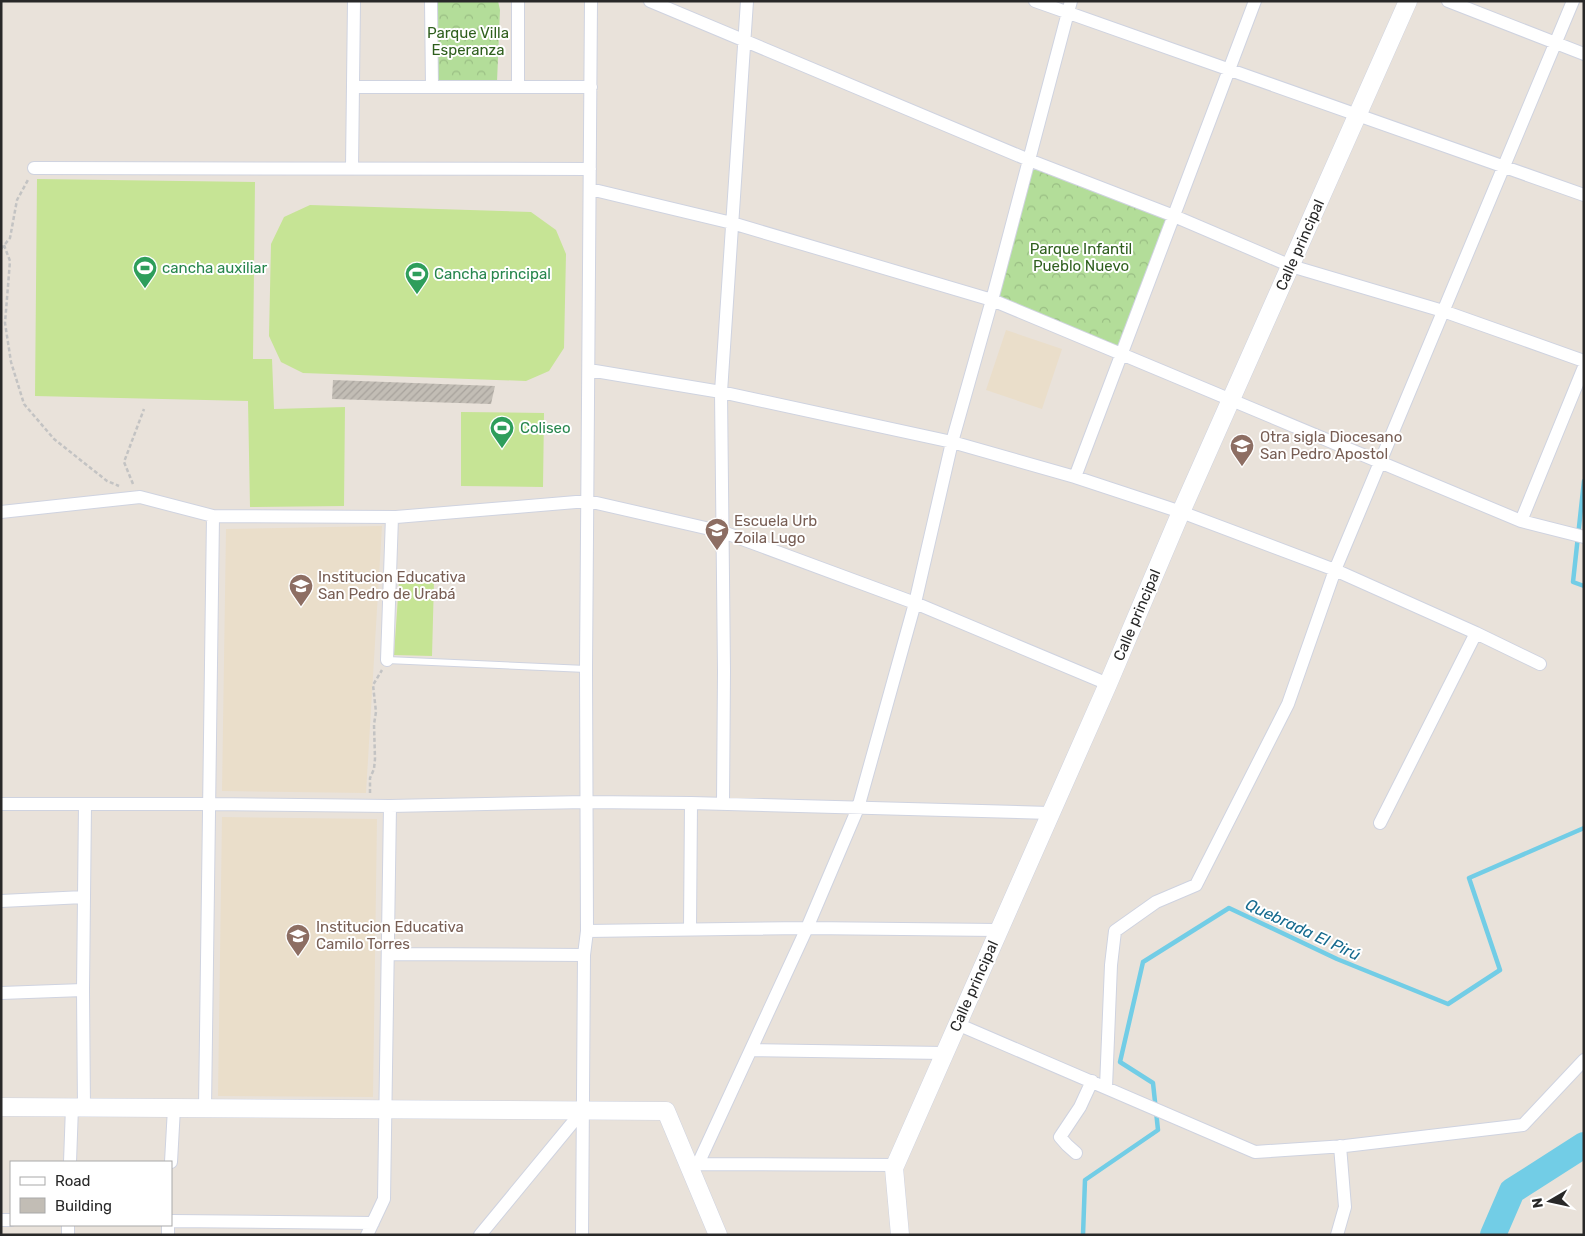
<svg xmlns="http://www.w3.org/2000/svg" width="1585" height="1236" viewBox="0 0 1585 1236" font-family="Rubik,sans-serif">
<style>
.education{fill:#eadeca}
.forest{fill:url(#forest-crowns)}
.pitch{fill:#c6e495}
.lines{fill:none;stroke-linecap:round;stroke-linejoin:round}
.stream{stroke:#72cde6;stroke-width:4.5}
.river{stroke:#72cde6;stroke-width:26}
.building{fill:url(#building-hatch)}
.lane-casing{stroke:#cfd3e0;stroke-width:8}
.street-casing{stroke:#cfd3e0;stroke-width:14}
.secondary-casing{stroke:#cfd3e0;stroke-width:19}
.path{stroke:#c3c3c3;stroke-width:2.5;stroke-dasharray:4 2.5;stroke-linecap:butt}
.lane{stroke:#fff;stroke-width:6}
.street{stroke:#fff;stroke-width:12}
.secondary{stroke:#fff;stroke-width:18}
.labels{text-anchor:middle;stroke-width:4;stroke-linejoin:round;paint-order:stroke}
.park-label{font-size:15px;fill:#2e5f1d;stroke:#fff}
.street-label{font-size:15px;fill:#282828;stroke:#fff}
.leisure-label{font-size:15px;fill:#27864d;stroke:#fff;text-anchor:start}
.education-label{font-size:15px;fill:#785e54;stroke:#fff;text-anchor:start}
.water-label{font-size:16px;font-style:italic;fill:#156a8e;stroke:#fff}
</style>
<defs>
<pattern id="forest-crowns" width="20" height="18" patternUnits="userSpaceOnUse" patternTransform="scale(1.25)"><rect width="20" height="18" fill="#b3dd99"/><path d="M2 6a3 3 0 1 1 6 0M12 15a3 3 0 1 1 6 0" fill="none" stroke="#9abe84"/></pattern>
<pattern id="building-hatch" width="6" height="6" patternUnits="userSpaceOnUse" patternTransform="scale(1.25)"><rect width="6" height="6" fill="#c2bdb5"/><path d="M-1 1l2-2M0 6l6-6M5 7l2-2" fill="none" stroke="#a7a29c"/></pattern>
</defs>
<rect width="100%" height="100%" fill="#e9e2da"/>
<path class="education" d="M1006,330L1062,349L1042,409L986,390Z
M382,526L366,793L222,791L226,529Z
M222,817L377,819L373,1097L218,1096Z"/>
<path class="forest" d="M436,1H498L500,10L497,82H437Z
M1029,160L1174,216L1122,355L992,300Z"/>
<path class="pitch" d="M37,179L255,182L253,359H272L274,409L345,407L344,506L250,507L248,401L35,396Z
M310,205L531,212L556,230L566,254L564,348L549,371L526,381L303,373L281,362L269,336L271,244L284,217Z
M461,412L544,413L543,487L461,486Z
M434,581L432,656L394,655L399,582Z"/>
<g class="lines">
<path class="stream" d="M1584,481L1573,582L1584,586
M1083,1235L1085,1180L1158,1130L1153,1083L1120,1062L1143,962L1229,908L1337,959L1448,1004L1500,970L1469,878L1584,828"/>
<path class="river" d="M1493,1235L1512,1191L1584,1145"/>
</g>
<path class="building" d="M333,380L495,386L491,404L332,399Z"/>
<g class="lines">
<defs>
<path id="lane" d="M387,660L586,669"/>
<path id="street" d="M431,1L432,87
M518,1V87
M650,1L1029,160L1174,216L1291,266L1443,311L1584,361
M1035,1L1584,195
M1448,1L1584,54
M353,87H591
M34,168L590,169
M352,168L354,1
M590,189L732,223L992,300L1521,521L1584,537
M589,370L721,392L952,442L1075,477L1181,512L1335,570L1476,633L1540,664
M1075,477L1255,1
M1,512L140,497L213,516L396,517L588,501L723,532L915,603L1108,684
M1521,521L1584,367
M387,660L392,517
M1,804H209L390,806L586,802L691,803L1050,813
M723,804L724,671L721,392L747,1
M1380,823L1476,633
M1,901L84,897
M690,929L691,803
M587,931L807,928L998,930
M388,954L584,955
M1,993L83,990
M957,1024L1255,1152L1345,1146L1523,1125L1584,1060
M751,1050L944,1053
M1106,1087L1111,965L1115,931L1156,902L1196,885L1288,704L1335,570L1573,1
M84,1108L83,990L85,804
M205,1109L213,516
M1076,1153L1067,1145L1060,1137L1080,1107L1092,1081
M70,1162L72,1107
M171,1162L174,1108
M698,1164L895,1165
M691,1169L698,1164L807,928L858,808L915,603L952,442L992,300L1071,1
M1,1220H11
M171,1221L373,1223
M168,1225V1235
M68,1235V1225
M367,1235L384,1199L390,806
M480,1235L583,1110
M582,1235L584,955L587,931L586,669L591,1
M1337,1235L1345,1207L1340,1146"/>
<path id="secondary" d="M1,1107L666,1111L718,1235
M900,1235L894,1168L1108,684L1181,512L1408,1"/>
</defs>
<use href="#lane" class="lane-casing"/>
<use href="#street" class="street-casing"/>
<use href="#secondary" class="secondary-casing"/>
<path class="path" d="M4,245L10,261L5,323L11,362L24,404L54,439L107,481L119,486
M1,249L10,238L17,200L29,178
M133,484L124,462L144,409
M370,793V778L374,769L375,759L374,724L376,712L373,685L382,670"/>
<use href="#lane" class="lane"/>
<use href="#street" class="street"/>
<use href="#secondary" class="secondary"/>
</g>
<defs>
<symbol id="stadium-pin" viewBox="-11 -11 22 30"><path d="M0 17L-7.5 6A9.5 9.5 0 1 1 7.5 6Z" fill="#2e9e5b" stroke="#fff"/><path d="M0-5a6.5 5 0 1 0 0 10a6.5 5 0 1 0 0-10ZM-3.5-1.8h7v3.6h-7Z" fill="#fff"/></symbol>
<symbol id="school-pin" viewBox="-11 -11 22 30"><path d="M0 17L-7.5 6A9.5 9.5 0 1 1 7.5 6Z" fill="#8d6e63" stroke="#fff"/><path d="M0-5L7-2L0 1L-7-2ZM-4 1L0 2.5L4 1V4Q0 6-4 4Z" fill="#fff"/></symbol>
</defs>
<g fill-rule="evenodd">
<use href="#stadium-pin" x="131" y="254" width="28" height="38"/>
<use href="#stadium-pin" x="403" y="260" width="28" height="38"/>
<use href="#stadium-pin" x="488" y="414" width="28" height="38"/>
<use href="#school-pin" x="1228" y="432" width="28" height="38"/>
<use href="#school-pin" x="703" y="516" width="28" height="38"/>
<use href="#school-pin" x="287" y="572" width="28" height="38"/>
<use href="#school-pin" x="284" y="922" width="28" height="38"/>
</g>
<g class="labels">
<g class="park-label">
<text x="468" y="38">Parque Villa<tspan x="468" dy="17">Esperanza</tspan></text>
<text x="1081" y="254">Parque Infantil<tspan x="1081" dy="17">Pueblo Nuevo</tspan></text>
</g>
<g class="street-label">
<text transform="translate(1300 245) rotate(-66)" y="5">Calle principal</text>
<text transform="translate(1137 615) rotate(-67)" y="5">Calle principal</text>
<text transform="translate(974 986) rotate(-66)" y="5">Calle principal</text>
</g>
<g class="leisure-label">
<text x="162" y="273">cancha auxiliar</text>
<text x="434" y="279">Cancha principal</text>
<text x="520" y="433">Coliseo</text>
</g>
<g class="education-label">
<text x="1260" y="442">Otra sigla Diocesano<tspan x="1260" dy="17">San Pedro Apostol</tspan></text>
<text x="734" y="526">Escuela Urb<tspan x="734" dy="17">Zoila Lugo</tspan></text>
<text x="318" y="582">Institucion Educativa<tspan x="318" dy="17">San Pedro de Urabá</tspan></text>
<text x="316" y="932">Institucion Educativa<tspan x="316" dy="17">Camilo Torres</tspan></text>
</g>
<g class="water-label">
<text transform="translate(1303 929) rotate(25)" y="6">Quebrada El Pirú</text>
</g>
</g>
<rect width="1585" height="1236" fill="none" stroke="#282828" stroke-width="5"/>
<rect x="10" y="1161" width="162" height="65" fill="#ffffff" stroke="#a9a9a9"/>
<rect x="20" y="1177" width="25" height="8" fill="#ffffff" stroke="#a9a9a9"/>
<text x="55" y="1186" font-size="15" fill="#282828">Road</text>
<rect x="20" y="1198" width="25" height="15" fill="#c2bdb5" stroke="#a9a9a9"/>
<text x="55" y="1211" font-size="15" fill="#282828">Building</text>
<g transform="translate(1550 1201) rotate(261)" stroke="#ffffff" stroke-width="4" paint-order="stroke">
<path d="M0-4L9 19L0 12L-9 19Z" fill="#282828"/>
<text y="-8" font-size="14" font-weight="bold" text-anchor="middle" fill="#282828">N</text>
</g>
</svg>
